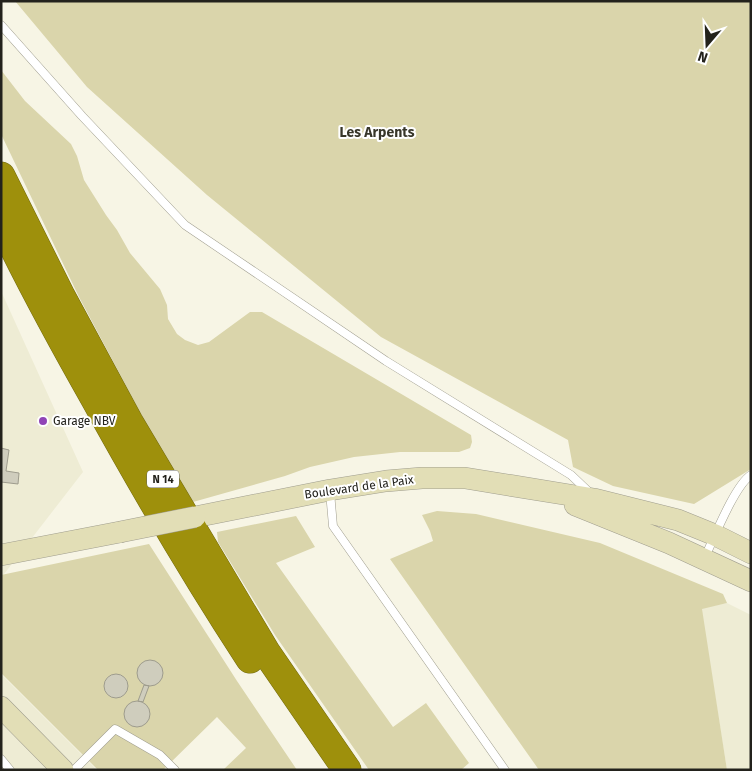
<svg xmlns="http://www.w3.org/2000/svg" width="752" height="771" viewBox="0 0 752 771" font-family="'Fira Sans',sans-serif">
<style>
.built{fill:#eeecd4}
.green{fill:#dad5ab}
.building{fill:#cfcdbd;stroke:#9e9c8d}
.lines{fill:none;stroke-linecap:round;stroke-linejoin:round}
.lane-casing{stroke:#a09e8f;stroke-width:9}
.secondary-casing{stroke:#a09e8f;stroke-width:22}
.highway-casing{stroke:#736a12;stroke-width:29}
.lane{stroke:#fff;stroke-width:8}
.secondary{stroke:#e2deb6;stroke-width:21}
.highway{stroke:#9e900c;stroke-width:28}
.secondary-bridge-casing{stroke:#a09e8f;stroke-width:22;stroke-linecap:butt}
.secondary-bridge{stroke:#e2deb6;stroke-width:21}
.poi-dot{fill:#9044b6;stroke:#fff;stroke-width:2}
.labels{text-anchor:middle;stroke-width:4;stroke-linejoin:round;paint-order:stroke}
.shield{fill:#fff;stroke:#656460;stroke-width:1}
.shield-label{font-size:11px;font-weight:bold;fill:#23221c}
.poi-label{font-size:12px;fill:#23221c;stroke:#fff;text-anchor:start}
.street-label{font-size:12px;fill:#23221c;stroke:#fff}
.neighbourhood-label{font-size:14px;font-weight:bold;fill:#373629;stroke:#fff}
</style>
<rect width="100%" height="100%" fill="#f7f5e5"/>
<path class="built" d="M1,291L83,472L1,578Z
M727,603L751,615V770H727L701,608Z
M1,674L97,770H1Z"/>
<path class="green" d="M15,1H751V469L694,504L613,486L573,467L568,440L381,337L207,195L87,87Z
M1,70L25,101L71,144L77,156L84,180L106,215L117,230L130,253L160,289L167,305L168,319L177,334L185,340L198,345L209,342L250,312H262L471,435L472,442L470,448L459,452H400L354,457L310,467L285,476L193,502L159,448L79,297L1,134Z
M437,511L476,514L600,543L723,594L727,603L702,609L727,770H539L390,559L433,541L430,531L422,515Z
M296,516L315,547L276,563L393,727L426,703L469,763L461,770H369L275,635L218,542L217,532Z
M149,544L237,681L297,770H223L246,748L217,717L163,770H98L1,673V575Z"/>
<path class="building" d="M1,448L9,450L6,471L19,473L18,484L1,482Z
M137 673a13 13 0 1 1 26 0a13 13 0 1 1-26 0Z
M104 686a12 12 0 1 1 24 0a12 12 0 1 1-24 0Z
M144,685L149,686L143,702L138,701Z
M124 714a13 13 0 1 1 26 0a13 13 0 1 1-26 0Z"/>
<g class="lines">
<defs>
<path id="lane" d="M1,25L82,116L185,225L386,361L571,475L590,493
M330,492L333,526L505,770
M705,557C714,538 735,485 751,475
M1,759L10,770
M74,770L115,729L160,755L175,770"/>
<path id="secondary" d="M575,505L669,543L751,581
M195,517L330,490L386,481L422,478H465L594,499L678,520L715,535L751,553
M1,555L120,532
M1,707L63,770"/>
<path id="highway" d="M1,176L61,296L129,422L266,652L347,770
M1,222C30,282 62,341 95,399C144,488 195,575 250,659"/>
</defs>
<use href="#lane" class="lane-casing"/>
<use href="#secondary" class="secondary-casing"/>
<use href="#highway" class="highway-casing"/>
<use href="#lane" class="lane"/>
<use href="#secondary" class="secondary"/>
<use href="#highway" class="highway"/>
<defs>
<path id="secondary-bridge" d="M120,532L195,517"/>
</defs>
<use href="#secondary-bridge" class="secondary-bridge-casing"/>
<use href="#secondary-bridge" class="secondary-bridge"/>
</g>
<circle class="poi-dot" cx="43" cy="421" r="5"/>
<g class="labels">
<rect class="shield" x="147" y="470.5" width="32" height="17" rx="4"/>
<g class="shield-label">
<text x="163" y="483">N 14</text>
</g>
<g class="poi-label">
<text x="53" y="425">Garage NBV</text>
</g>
<g class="street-label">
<text transform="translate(359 487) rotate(-8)" y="4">Boulevard de la Paix</text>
</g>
<g class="neighbourhood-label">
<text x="377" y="137">Les Arpents</text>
</g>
</g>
<rect width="752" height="771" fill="none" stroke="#23221c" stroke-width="5"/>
<g transform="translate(707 45) rotate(199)" stroke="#ffffff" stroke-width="4" paint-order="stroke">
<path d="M0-4L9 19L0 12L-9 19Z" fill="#23221c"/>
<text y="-8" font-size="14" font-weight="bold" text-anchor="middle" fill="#23221c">N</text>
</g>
</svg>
